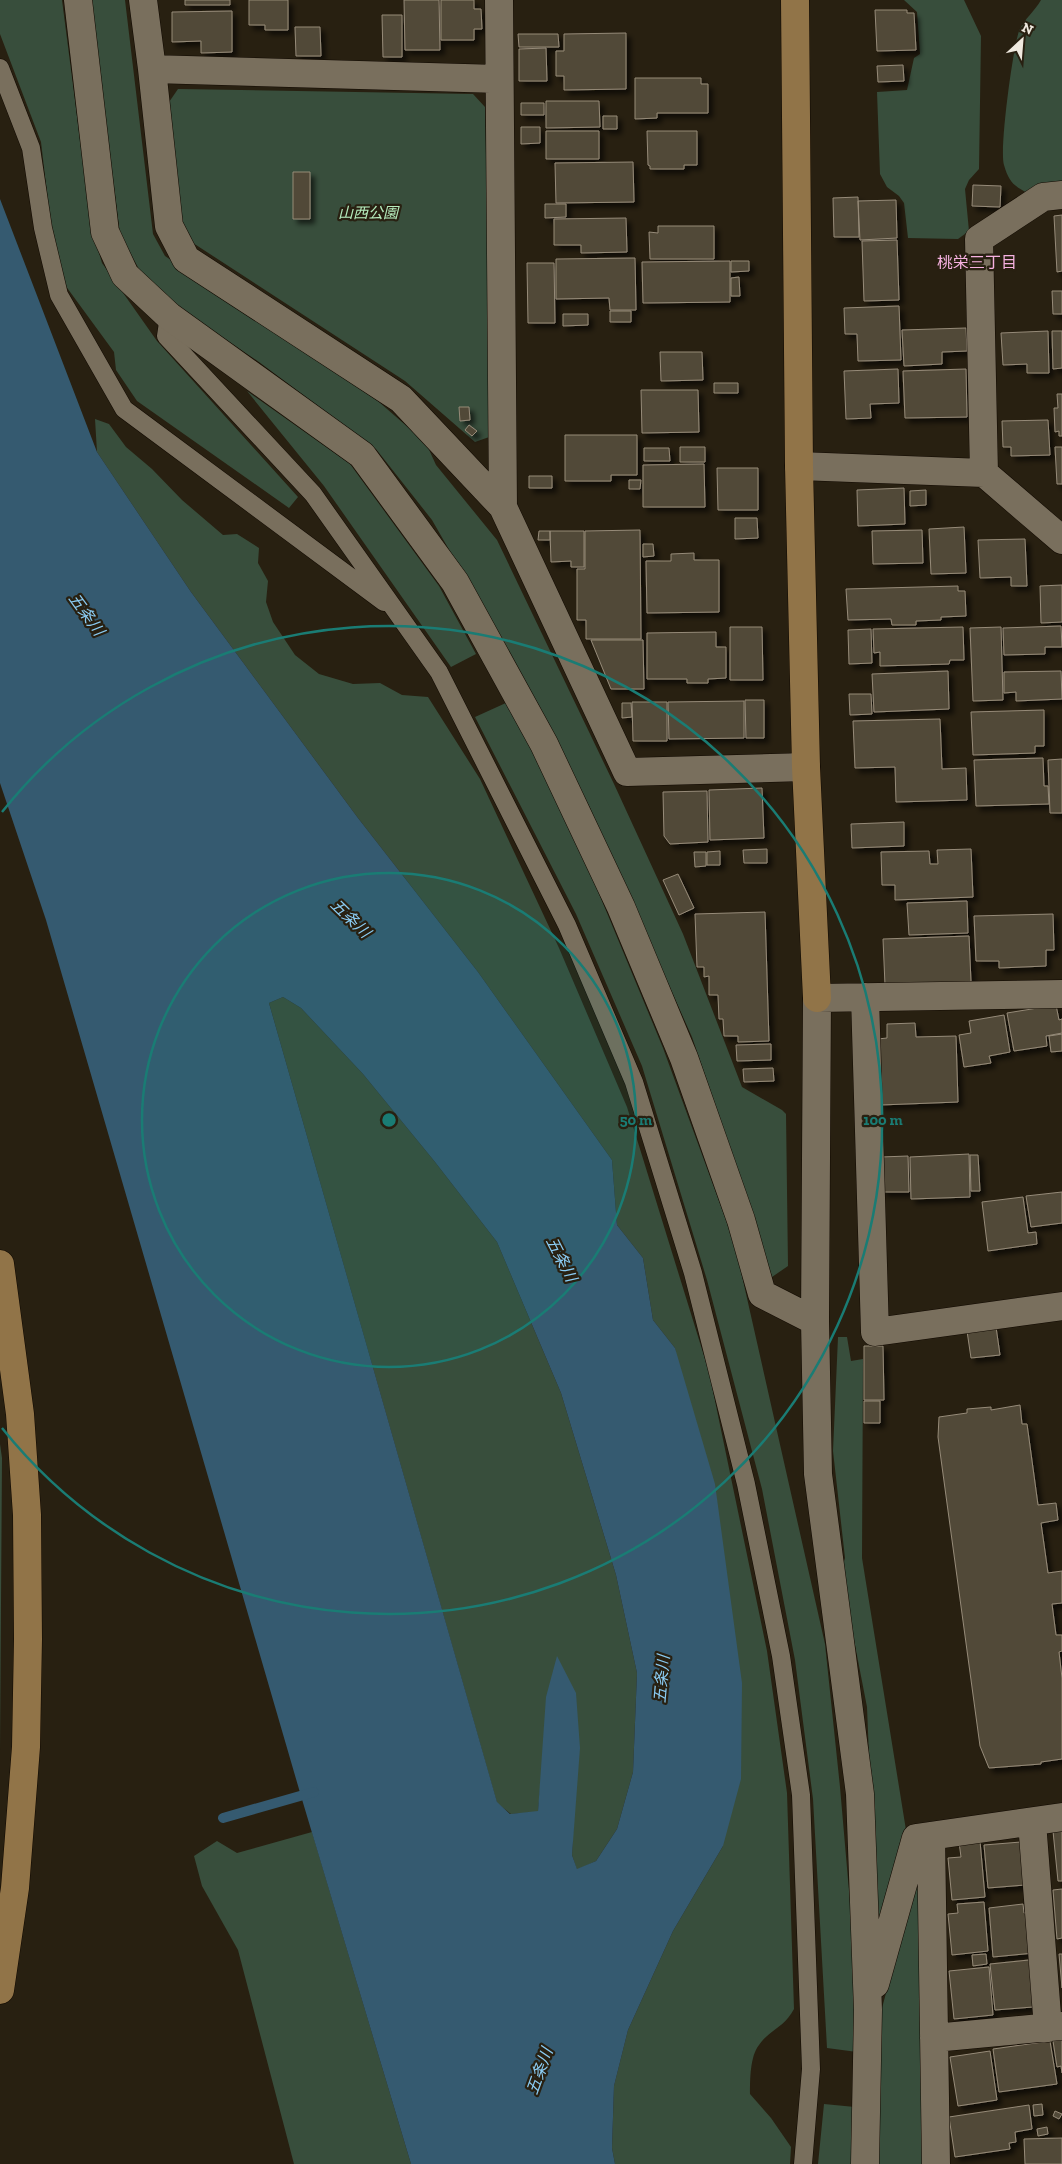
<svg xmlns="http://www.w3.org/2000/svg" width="1062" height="2164" viewBox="0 0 1062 2164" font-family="'Zilla Slab','Noto Sans JP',serif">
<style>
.green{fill:#384e3c}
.water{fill:#355a70;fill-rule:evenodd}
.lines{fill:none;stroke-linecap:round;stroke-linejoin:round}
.stream{stroke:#355a70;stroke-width:10}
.building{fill:#514837;stroke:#968b79;filter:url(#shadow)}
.lane-casing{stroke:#110900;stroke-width:19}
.street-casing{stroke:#110900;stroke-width:29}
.secondary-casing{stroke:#110900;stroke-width:29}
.lane{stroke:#796f5d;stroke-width:18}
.street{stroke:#796f5d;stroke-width:28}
.secondary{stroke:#917448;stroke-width:28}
.ring{fill:none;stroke:#1a7c74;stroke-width:2.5}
.labels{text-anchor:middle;stroke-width:4.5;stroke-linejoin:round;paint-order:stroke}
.park-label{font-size:15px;font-style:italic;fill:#b5ecbd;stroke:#282011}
.neighbourhood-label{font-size:16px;fill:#f6b1e0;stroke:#282011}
.water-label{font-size:16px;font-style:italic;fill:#8acbf2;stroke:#282011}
.centre{fill:#1a7c74;stroke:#282011;stroke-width:2.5}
.ring-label{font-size:15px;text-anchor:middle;font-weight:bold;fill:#1a7c74;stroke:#282011;stroke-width:4.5;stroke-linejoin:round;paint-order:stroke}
</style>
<defs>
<filter id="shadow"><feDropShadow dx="4.5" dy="4.5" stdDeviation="2.5" flood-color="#0009"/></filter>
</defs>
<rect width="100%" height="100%" fill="#282011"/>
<path class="green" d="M0,0H62L91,225L102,263L157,341L298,497L289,508L137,401L116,370L114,352L65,285L51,227L41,142L0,34Z
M90,0H125L153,234L165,256L379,402L426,443L436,465L497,540L614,784L683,934L742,1087L782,1110L786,1114L788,1266L772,1277L749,1203L692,1037L590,808L513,661L432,520L376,449L259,362L181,309L140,271L120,234Z
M904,0H964L981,36L979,169L969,180L965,189L969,231L958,239L908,238L904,203L899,196L887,187L880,174L877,92L907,90L914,58L920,54L917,12Z
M1041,0H1062V182L1038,184L1027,193C1013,185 1009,182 1004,165C999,150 1013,48 1019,31C1024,19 1035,11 1041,0Z
M178,89L473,94L485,107L492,436L475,442L405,381L193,243L181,226L167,105Z
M247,391L350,464L439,586L476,654L451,667L324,486Z
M95,419L109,424L126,447L152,469L182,500L223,535L237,534L259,548L258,563L268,581L266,602L273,622L295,655L319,674L353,684L380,683L402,695L428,697L480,779L559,948L627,1107L709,1372L767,1651L787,1793L794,2009C784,2028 769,2030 759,2045C750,2056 750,2080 750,2094L771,2118L791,2147L790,2164H615L612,2148L614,2086L628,2030L673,1931L723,1846L675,1348L653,1320L643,1258L617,1225L612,1160L478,972L358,818L191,592L97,452Z
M508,702L573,831L663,1048L735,1245L825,1644L840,1787L858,1995L857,2052L827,2048L813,1799L795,1660L762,1489L707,1280L642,1066L576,914L475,717Z
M283,997L301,1008L363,1074L435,1162L497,1242L561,1393L616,1575L637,1673L633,1772L617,1829L596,1861L577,1870L572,1855L574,1812L543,1758L538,1812L511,1814L497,1803L269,1003Z
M838,1337H847L851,1361L863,1359L862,1558L906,1830L877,1953L867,1707L841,1573L845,1558L833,1451Z
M0,1444L2,1458L0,1752Z
M312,1832L411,2164H294L238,1950L202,1886L194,1856L217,1841L237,1853Z
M920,1866L922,2164H878L882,2008Z
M824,2104L855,2107L853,2164H818Z"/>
<path class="water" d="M0,199L97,452L191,592L358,818L478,972L612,1160L617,1225L643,1258L653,1320L675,1348L715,1484L742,1683L741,1779L723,1846L673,1931L628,2030L614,2086L612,2148L615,2164H411L301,1796L46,920L0,783ZM283,997L301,1008L363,1074L435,1162L497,1242L561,1393L616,1575L637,1673L633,1772L617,1829L596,1861L577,1869L572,1855L580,1748L576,1693L557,1656L546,1697L538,1811L510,1814L497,1802L269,1003Z"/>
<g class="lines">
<path class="stream" d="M223,1818L314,1792"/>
</g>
<path class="building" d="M185,0H230V5H185Z
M249,0H288V30H265V25H249Z
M404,0H439L440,50H405Z
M441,0H474V9H481L482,29H474V40H441Z
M875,10H907V13H914L916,50L877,51Z
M232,11V52L201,53V41L172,42V12Z
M382,15H402V57H383Z
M295,27H320L321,56H296Z
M626,33V89L564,90V76H556V51H564V34Z
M518,34H558L559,47H519Z
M546,48L547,81H519V49Z
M903,65L904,81L878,82L877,66Z
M635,78H701V84H708V113H657V118L635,119Z
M546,101H599L600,127L546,128Z
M521,103H544V115H521Z
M603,116H617V129H603Z
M521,127H540V143L521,144Z
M546,131H599V159H546Z
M647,131H697V165H684V169H650V166L648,165Z
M633,162L634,202L556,203L555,163Z
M293,172H310V219H293Z
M973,185L1001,186L1000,207L972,206Z
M858,197L859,237H834L833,198Z
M896,200L897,238L860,240L858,201Z
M545,204H566V217L545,218Z
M1062,215V271L1057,272L1054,216Z
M626,218L627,252L581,253V245H554V219Z
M658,226H714V259H650L649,232L658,233Z
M897,240L899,300L864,301L862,241Z
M635,258L636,310H610L609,298L556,299V259Z
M730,261V302L643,303L642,262Z
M731,261H749V271L731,272Z
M527,263H554L555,323H528Z
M739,277L740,296H731V278Z
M1052,291H1062V314H1053Z
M899,306L901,360L858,361L857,334H845L844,308Z
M610,311H631V322H610Z
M563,314H588V325L563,326Z
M966,328L967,351L942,352V364L904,366L902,330Z
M1048,331L1049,373H1027V364L1003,365L1001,333Z
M1052,331H1062V368L1053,369Z
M660,352H702L703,380L661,381Z
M898,369L899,403L870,404L871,418L846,419L844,371Z
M966,369L967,417L905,418L903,371Z
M714,383H738V393H714Z
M641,390H698L699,432L642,433Z
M1057,394H1062V436H1059V431L1055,432L1054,408H1058Z
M459,407H469L470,420L460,421Z
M1048,420L1050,455L1011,456V447H1003L1002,421Z
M469,425L477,431L472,436L465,430Z
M565,435H637V475H611V481H565Z
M680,447H705V462H680Z
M1055,447H1062V484H1057Z
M644,448H669L670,461H644Z
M704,464L705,507H643V465Z
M717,468H758V510H718Z
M529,476H552V488H529Z
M629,480H641L640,489H629Z
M904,488L905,524L858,526L857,490Z
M926,490V505L910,506V491Z
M735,518H757L758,538L735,539Z
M964,527L966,573L931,574L929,529Z
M640,530L641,639H586V620H577V569H585V531Z
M922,530L923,563L873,564L872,531Z
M539,531H550V540H538Z
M550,531H584V567H571V561L551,562Z
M1025,539L1027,586H1011V577L980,578L978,540Z
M643,544H653L654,556L643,557Z
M694,553V560H719V612L647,613L646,561H671V554Z
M1062,585V622L1041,623L1040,586Z
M958,586V591H965L966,616L941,617V620L916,621V625H892L891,619L848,620L846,589Z
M1061,626L1062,647H1045V654L1004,655L1003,628Z
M730,627H762L763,680H730Z
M963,627L964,660H950L949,664L880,666V652L874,653L873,629Z
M1001,627L1003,700L973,701L970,628Z
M871,629L872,663L849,664L848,630Z
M716,632V647H726V678L708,679V683H687V679H647V633Z
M591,640H643L644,689H611Z
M948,671L949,709L874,712L872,674Z
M1061,671L1062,699L1016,701V692L1004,693V672Z
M849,694H871L872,714L850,715Z
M745,700H764V738H746Z
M744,701V738L669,739L668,702Z
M632,702H667V741H633Z
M622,703H631L632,717L622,718Z
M1044,710V746H1035V753L973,755L971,712Z
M940,719L942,769L966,768L967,800L896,802L895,767L855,768L853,721Z
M1043,758L1044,786H1048L1049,804L976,806L974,760Z
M1062,759V813H1050L1048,760Z
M762,788L764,838L710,840L709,790Z
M707,791L708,842L670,844L664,836L663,792Z
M904,822V846L852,848L851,824Z
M767,849V863H744L743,850Z
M971,849L973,897L895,900V885H882L881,852L929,851L930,864H938L937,850Z
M720,851V865H707V852Z
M694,852H706V866L695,867Z
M678,874L694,908L679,915L663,880Z
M967,901L968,933L909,935L907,903Z
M765,912L769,1041L738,1042V1036H724L723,1019H719L718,995H709V976L704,977V967H697L695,914Z
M1053,914L1054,950H1046V966L999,968V961H976L974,916Z
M969,936L971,982L885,985L883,939Z
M1056,1005L1059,1020L1062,1019V1033L1046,1036L1047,1046L1014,1051L1007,1013Z
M1004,1015L1010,1052L989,1056L991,1063L964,1067L959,1035L971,1033L969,1021Z
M915,1023L916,1037L956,1036L958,1102L880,1105L878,1039L887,1038V1024Z
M1062,1034V1051L1051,1052L1049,1036Z
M771,1044V1060L737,1061L736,1045Z
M773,1068L774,1081L744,1082L743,1069Z
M969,1154L970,1197L911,1199L910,1157Z
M970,1155H978L980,1191H971Z
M908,1156L909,1192H882L881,1157Z
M1062,1192V1223L1031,1227L1026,1196Z
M1023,1197L1028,1233L1036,1232L1037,1244L988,1251L982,1202Z
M996,1327L1000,1355L971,1358L967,1331Z
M864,1346H883L884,1400H864Z
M864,1401H880V1423H864Z
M1020,1405L1022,1424H1027L1038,1505L1056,1503L1058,1520L1041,1523L1048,1573L1062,1571V1603L1052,1604L1056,1635H1062V1651L1059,1652L1062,1678V1759L1041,1762V1764L989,1768L980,1746L938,1437L939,1417L967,1413V1409L991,1407V1410Z
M1062,1830V1881H1058L1053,1831Z
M980,1841L985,1897L952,1900L948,1858L961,1857L959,1842Z
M1021,1842L1025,1885L988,1888L984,1845Z
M1062,1889V1938L1057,1939L1053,1890Z
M984,1902L988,1951L952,1955L948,1914L958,1913L957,1904Z
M1023,1904L1024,1913L1029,1912L1034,1953L993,1957L989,1908Z
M986,1954L987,1964L973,1966L972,1955Z
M1059,1954H1062V1988Z
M1029,1960L1033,2007L995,2010L990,1964Z
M989,1967L993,2015L954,2019L949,1971Z
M1062,2040V2073L1061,2066L1057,2067L1053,2041Z
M1050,2041L1057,2084L999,2092L993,2049Z
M990,2051L997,2100L958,2106L950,2057Z
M1042,2104L1043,2115L1034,2116L1033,2105Z
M1029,2105L1032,2129L1015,2132L1016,2142L1009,2143L1010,2149L955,2157L949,2117Z
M1055,2111L1062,2114L1059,2119L1053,2116Z
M1047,2127L1048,2134L1038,2136L1037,2129Z
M1062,2138V2164H1025L1024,2139Z"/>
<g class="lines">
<defs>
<path id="lane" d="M0,68L31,148L43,228L59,295L124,409L384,602
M169,316L166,336L313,494L439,672L567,925L634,1082L693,1273L746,1484L781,1656L801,1795L811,2069L803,2164"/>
<path id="street" d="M78,0L105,232L125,275L169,316L362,455L455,582L544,744L621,907L684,1058L741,1220L762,1294L815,1321
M143,0L152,69L169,226L186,259L401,399L503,507L627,772L806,767
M499,0L503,507
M152,69L499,79
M799,466L984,473L1062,540
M984,473L979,239L1043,197L1062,195
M865,997L875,1332L1062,1306
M1032,1822L1048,2028
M931,1836L936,2164
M875,1984L916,1838L1062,1817
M934,2038L1062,2026
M865,2164L868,2010L860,1794L818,1474L815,1321L817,998L1062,994"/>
<path id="secondary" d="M795,0L799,466L806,767L817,998
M0,1264L20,1414L27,1515L28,1639L26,1747L15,1888L0,1990"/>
</defs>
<use href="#lane" class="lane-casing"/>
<use href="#street" class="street-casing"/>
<use href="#secondary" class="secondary-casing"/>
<use href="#lane" class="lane"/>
<use href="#street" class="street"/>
<use href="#secondary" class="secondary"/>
</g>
<circle cx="389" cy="1120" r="247" fill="#1a7c74" fill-opacity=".12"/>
<g class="ring">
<circle cx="389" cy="1120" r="247"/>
<path d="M2 812A494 494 0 1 1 2 1428"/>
</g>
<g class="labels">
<g class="park-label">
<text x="368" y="218">山西公園</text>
</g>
<g class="neighbourhood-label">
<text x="977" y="268">桃栄三丁目</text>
</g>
<g class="water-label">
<text transform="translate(87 614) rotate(54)" y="6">五条川</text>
<text transform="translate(351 918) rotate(44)" y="6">五条川</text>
<text transform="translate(562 1259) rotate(63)" y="6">五条川</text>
<text transform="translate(661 1679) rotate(-85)" y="6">五条川</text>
<text transform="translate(539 2071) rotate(-70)" y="6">五条川</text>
</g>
</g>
<circle cx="389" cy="1120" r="8" class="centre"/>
<g class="ring-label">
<text x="636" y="1125">50 m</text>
<text x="883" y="1125">100 m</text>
</g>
<g transform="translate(1022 40) rotate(26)" stroke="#282011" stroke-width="4" paint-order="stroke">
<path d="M0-4L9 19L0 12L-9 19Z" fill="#efe9df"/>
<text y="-8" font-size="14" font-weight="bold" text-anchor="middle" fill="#efe9df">N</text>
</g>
</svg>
